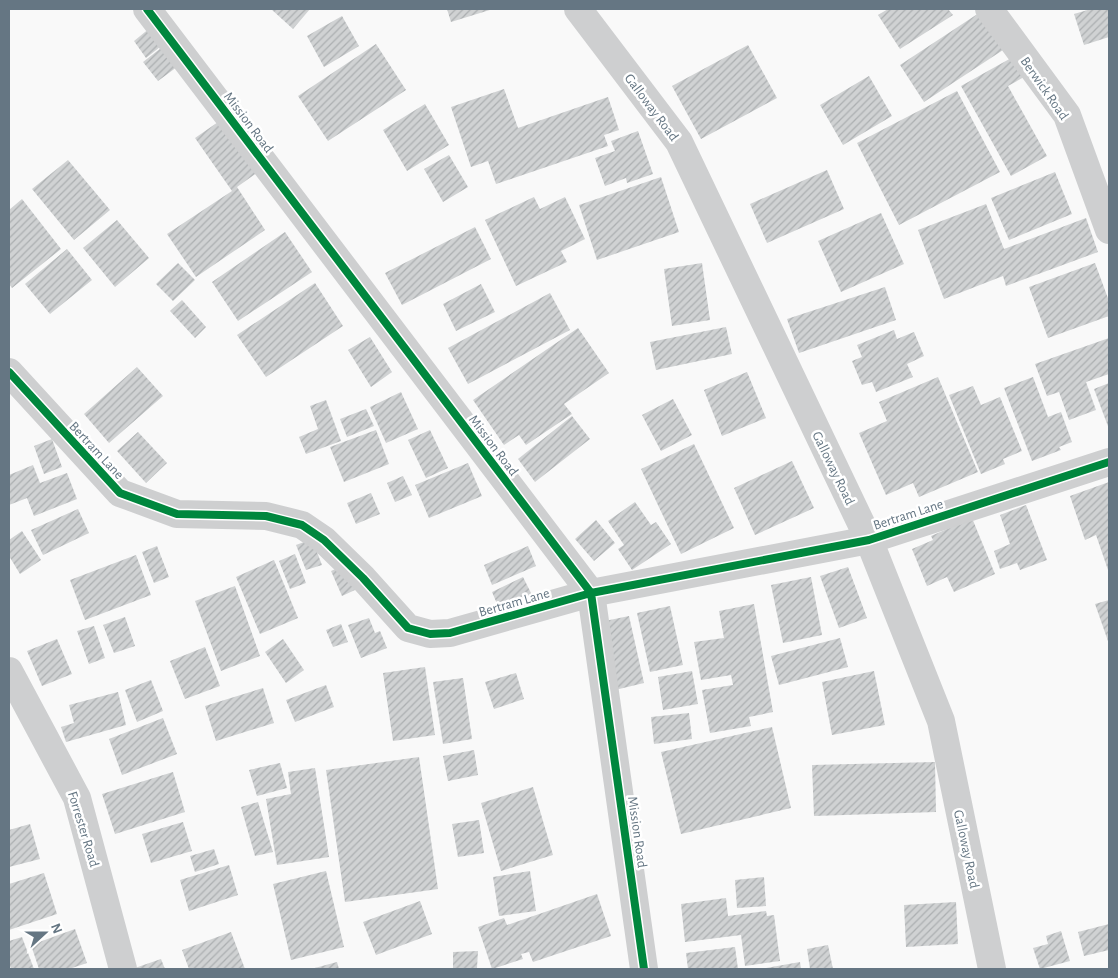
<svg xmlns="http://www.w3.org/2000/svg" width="1118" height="978" viewBox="0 0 1118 978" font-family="'Alegreya Sans',sans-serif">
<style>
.building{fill:url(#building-hatch)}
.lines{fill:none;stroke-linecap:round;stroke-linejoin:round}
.minor{stroke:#cecfd0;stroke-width:28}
.cycleway-casing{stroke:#fff;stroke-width:11}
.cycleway{stroke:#00873e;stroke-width:8}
.labels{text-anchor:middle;stroke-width:5;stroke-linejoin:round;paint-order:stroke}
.street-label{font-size:14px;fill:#657683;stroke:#fff}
</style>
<defs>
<pattern id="building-hatch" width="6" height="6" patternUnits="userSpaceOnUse" patternTransform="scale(1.25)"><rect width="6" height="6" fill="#d0d2d3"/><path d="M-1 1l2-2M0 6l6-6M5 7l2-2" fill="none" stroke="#acafb1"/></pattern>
</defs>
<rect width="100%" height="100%" fill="#f9f9f9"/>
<path class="building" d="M271,9H310L293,29Z
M447,9H493L451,22Z
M888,9H948L953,15L900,49L878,15Z
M1091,9H1109V37L1084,45L1074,14Z
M979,13L1003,50L924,102L900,65Z
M342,16L359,46L324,67L307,36Z
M156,23L169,40L146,58L134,41Z
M170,41L185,61L158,81L143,62Z
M376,44L406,90L328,141L298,96Z
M748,45L777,98L701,139L672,86Z
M1013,57L1024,77L1008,86L1047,156L1011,176L961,86Z
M869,76L892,116L843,145L820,105Z
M504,89L518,128L608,97L619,130L604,135L608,146L496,184L488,161L471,167L451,107Z
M957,91L1000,172L899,225L857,143Z
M425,104L449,145L407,171L383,130Z
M221,120L258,172L237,187L265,230L196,277L167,234L232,191L195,138Z
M638,131L653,174L627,183L626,178L605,186L595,158L615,151L611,141Z
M449,155L468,187L443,202L424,169Z
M68,160L110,210L74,240L32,189Z
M827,170L844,209L767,243L750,204Z
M1055,172L1072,214L1009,240L991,198Z
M661,177L679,232L597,260L579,205Z
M534,197L540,209L565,197L585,239L561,251L567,262L516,286L485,220Z
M22,199L61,249L12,288L9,284V210Z
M986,204L1004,249L1086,218L1098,252L1006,286L1003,276L944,299L918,230Z
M881,213L904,264L841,292L818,241Z
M117,220L149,258L115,287L83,248Z
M475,227L491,259L402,305L385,273Z
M285,232L312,272L238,321L212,282Z
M67,249L92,280L50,314L25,284Z
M178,263L195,280L173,301L156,284Z
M702,263L710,320L672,326L664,269Z
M1095,263L1109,301V316L1048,338L1029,287Z
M315,283L343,326L266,377L237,335Z
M481,284L495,312L456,331L443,304Z
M885,287L896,320L799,353L787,319Z
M550,293L570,330L468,384L448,348Z
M182,300L206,327L195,338L170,311Z
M726,327L732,354L656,370L650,342Z
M578,328L609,373L564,404L572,414L526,445L519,435L504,445L473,400Z
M894,330L897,339L914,332L924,356L907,364L913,377L876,392L872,382L862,385L852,361L862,357L857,345Z
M370,337L392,372L371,387L348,350Z
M1109,338V374L1086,382L1096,410L1069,420L1059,392L1047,396L1035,364Z
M137,367L163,396L109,443L84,414Z
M747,372L766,418L722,436L704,390Z
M938,377L978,472L919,497L913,483L886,495L859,433L887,421L879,402Z
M1033,377L1048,417L1061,412L1072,442L1059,447L1061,450L1032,461L1004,388Z
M1109,383V429L1094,389Z
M973,386L981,405L1000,397L1022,451L1003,459L1005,464L981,474L949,395Z
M401,392L418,429L386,443L370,407Z
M673,399L692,435L661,451L642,415Z
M326,400L341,441L306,454L299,437L318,429L310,406Z
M366,409L374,426L347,437L340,419Z
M572,416L590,439L535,482L518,459Z
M376,430L389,464L344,482L330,447Z
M430,430L448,468L426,478L408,440Z
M138,432L167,463L146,483L117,451Z
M52,439L62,467L44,474L34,446Z
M694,444L734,528L681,554L641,469Z
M792,461L814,508L755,535L734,488Z
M468,463L482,496L429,518L415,485Z
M33,465L40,483L67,473L77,499L34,516L27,498L9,505V475Z
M403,476L412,495L395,502L387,483Z
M1109,482V573L1096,535L1085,540L1070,496Z
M371,493L380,514L356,524L347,503Z
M635,502L651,525L656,522L671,544L632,570L618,549L624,545L608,521Z
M1026,505L1047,560L1020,570L1017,563L1000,569L994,551L1010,544L1000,515Z
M78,509L89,533L43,555L31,530Z
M972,518L995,574L954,592L947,577L927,586L912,549L933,540L931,536Z
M596,520L615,543L594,561L575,539Z
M22,531L41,560L20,574L9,556V540Z
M312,539L322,565L306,570L296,545Z
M157,546L169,577L154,583L142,552Z
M528,546L536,566L492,585L484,565Z
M295,554L306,583L290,589L279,561Z
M136,555L151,595L85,620L70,580Z
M274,560L298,618L260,634L236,577Z
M344,565L355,590L342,596L331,571Z
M848,567L867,618L839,628L820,576Z
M523,577L533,597L501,613L492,592Z
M811,577L822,635L783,643L771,585Z
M235,586L260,656L221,671L195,601Z
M1109,600V644L1095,604Z
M754,604L773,712L749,717L751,726L710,733L702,690L733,685L731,675L701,680L694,642L724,638L719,611Z
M670,606L683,665L650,672L637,613Z
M629,616L644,683L615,690L600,622Z
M125,617L135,646L114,653L103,625Z
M369,618L375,633L380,631L387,648L361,658L348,625Z
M341,624L348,642L333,647L326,630Z
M94,626L105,658L89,664L77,631Z
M840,638L848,667L779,685L771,656Z
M57,639L72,674L42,686L27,651Z
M283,639L304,670L286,683L265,652Z
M205,647L220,686L185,699L170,661Z
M425,667L435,735L393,741L383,673Z
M692,671L698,704L663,710L658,677Z
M874,671L885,725L832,735L822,682Z
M516,673L524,699L494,709L485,682Z
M463,678L472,739L443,744L433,682Z
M151,680L163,711L137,722L125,690Z
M326,685L334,707L295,722L286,700Z
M263,688L274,723L216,741L205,706Z
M118,692L126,725L66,742L61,727L74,723L69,705Z
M689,713L692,739L654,744L651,717Z
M163,718L177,754L122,775L109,739Z
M772,727L791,808L681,834L661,752Z
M474,750L478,775L448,781L443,756Z
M419,757L438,889L345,902L326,770Z
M935,762L936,812L814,816L812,765Z
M280,763L287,788L257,796L249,770Z
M315,768L329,857L277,865L266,799L291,794L288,772Z
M173,772L185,812L115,834L102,794Z
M533,787L553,855L501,871L481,803Z
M258,802L273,852L255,856L241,807Z
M479,820L484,853L458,857L452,824Z
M183,822L192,851L151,863L142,834Z
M30,824L40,859L9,867V830Z
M214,849L219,864L195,872L190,856Z
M229,865L238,895L189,911L180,880Z
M326,871L344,947L291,960L273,884Z
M530,871L536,911L499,916L493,877Z
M44,873L57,914L9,930V884Z
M764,877L766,906L737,908L735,880Z
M597,894L611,936L533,962L529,952L521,954L523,959L492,969L478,927L504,918L507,925Z
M726,898L728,916L766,911L767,916L774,915L780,961L745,966L741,935L685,942L681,904Z
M420,901L432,934L376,955L363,922Z
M956,902L958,944L906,947L904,905Z
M1109,924V950L1084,956L1078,932Z
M75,929L87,963L69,969H39L31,945Z
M1061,931L1070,961L1040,969L1033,948L1048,944L1046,936Z
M231,932L245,969H189L182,950Z
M22,937L34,969H11L9,963V941Z
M828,945L833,969H810L807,949Z
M735,947L738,969H688L686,953Z
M478,951L477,968L453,969V952Z
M161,959L165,969H132Z
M337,962L339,969H311Z
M800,962L801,969H766V968Z"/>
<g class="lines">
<path class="minor" d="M147,9L591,593L644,969
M578,9L679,142L869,540L941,721L992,969
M989,9L1067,115L1109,230
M9,372L120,493L177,514L266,516L302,525L324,540L363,578L408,628L430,634L450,633L591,593L869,540L1109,462
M9,671L77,798L123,969"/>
<defs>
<path id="cycleway" d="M147,9L591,593L644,969
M9,372L120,493L177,514L266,516L302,525L324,540L363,578L408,628L430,634L450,633L591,593L869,540L1109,462"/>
</defs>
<use href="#cycleway" class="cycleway-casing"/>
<use href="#cycleway" class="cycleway"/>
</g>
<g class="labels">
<g class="street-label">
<text transform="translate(1045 88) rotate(55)" y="5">Berwick Road</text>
<text transform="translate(652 107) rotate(53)" y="5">Galloway Road</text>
<text transform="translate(249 122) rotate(53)" y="5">Mission Road</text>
<text transform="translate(494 445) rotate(53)" y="5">Mission Road</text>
<text transform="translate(97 450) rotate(47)" y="5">Bertram Lane</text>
<text transform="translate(834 468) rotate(64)" y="5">Galloway Road</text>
<text transform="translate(908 514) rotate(-18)" y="5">Bertram Lane</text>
<text transform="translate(514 602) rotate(-16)" y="5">Bertram Lane</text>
<text transform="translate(84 829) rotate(73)" y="5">Forrester Road</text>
<text transform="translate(638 832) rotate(82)" y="5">Mission Road</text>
<text transform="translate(967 849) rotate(78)" y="5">Galloway Road</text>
</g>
</g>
<rect width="1118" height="978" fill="none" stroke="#657683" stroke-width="20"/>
<g transform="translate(45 933) rotate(69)" stroke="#ffffff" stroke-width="4" paint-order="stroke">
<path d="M0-4L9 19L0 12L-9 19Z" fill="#657683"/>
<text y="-8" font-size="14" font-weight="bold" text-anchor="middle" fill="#657683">N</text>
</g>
</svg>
